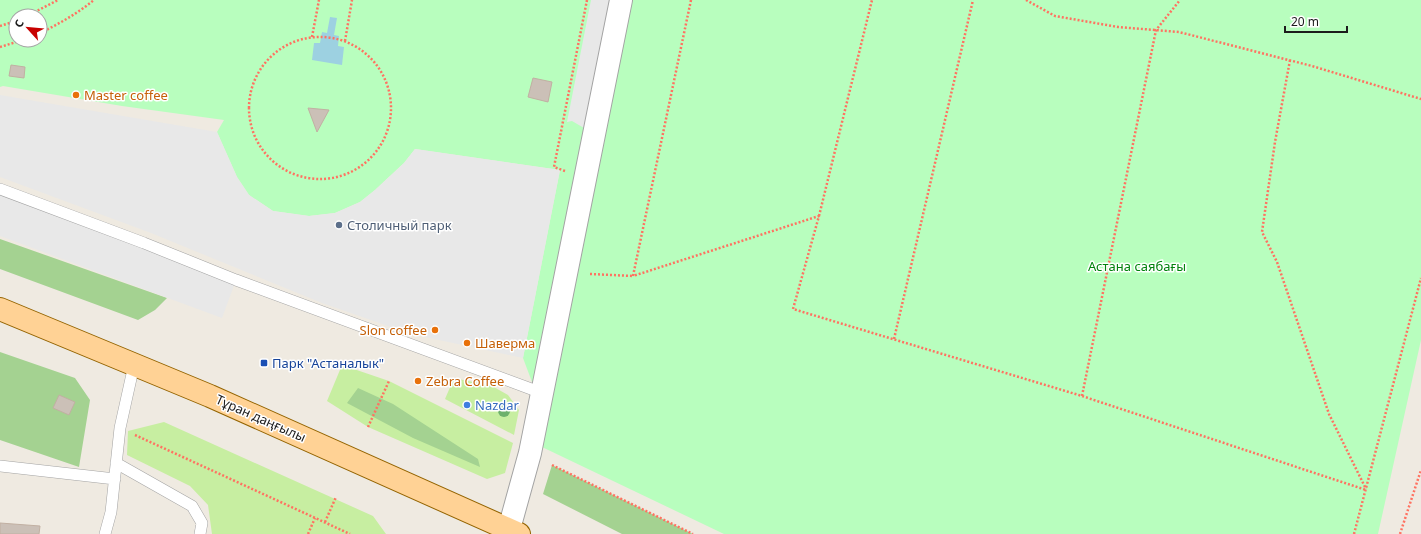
<svg xmlns="http://www.w3.org/2000/svg" width="1421" height="534" viewBox="0 0 1421 534" font-family="'Noto Sans',sans-serif">
<style>
.grass{fill:#c7eea1}
.forest{fill:#a4d291}
.park{fill:#b8febe;fill-rule:evenodd}
.parking{fill:#e8e8e8}
.water{fill:#9dd1e1}
.building{fill:#cbc0b7;stroke:#c1b0a2}
.lines{fill:none;stroke-linecap:round;stroke-linejoin:round}
.lane-casing{stroke:#a3a3a3;stroke-width:12}
.street-casing{stroke:#a3a3a3;stroke-width:24}
.primary-casing{stroke:#946400;stroke-width:24}
.path{stroke:#ff7261;stroke-width:2.5;stroke-dasharray:2 2;stroke-linecap:butt}
.lane{stroke:#fff;stroke-width:11}
.street{stroke:#fff;stroke-width:22}
.primary{stroke:#ffd295;stroke-width:22}
.tree{fill:#6db16c}
.food-dot{fill:#e8710a;stroke:#fff;stroke-width:1.5}
.service-dot{fill:#5c6f8a;stroke:#fff;stroke-width:1.5}
.transit-dot{fill:#1a4fb4;stroke:#fff;stroke-width:1.5}
.shop-dot{fill:#3f7fe0;stroke:#fff;stroke-width:1.5}
.labels{text-anchor:middle;stroke-width:3;stroke-linejoin:round;paint-order:stroke}
.food-label{font-size:13px;fill:#c56008;stroke:#fff;text-anchor:start}
.service-label{font-size:13px;fill:#4e5e75;stroke:#fff;text-anchor:start}
.park-label{font-size:13px;fill:#02830d;stroke:#fff}
.transit-label{font-size:13px;fill:#164399;stroke:#fff;text-anchor:start}
.shop-label{font-size:13px;fill:#366cbe;stroke:#fff;text-anchor:start}
.street-label{font-size:13px;fill:#1c1c1c;stroke:#fff}
</style>
<rect width="100%" height="100%" fill="#efeae1"/>
<path class="grass" d="M342,365L389,381L513,443L505,473L487,479L368,427L327,401Z
M454,378L492,386L508,395L519,410L514,435L445,399Z
M164,422L373,516L386,534H212L208,505L190,486L127,455L128,431Z"/>
<path class="forest" d="M0,239L167,298L155,310L138,320L0,269Z
M0,352L75,378L90,400L79,467L0,440Z
M358,388L393,404L478,459L480,467L413,438L347,403Z
M552,465L693,534H622L543,494Z"/>
<path class="park" d="M0,0H1421V340L1378,534H724L542,447L547,422L523,358L560,170L415,149L404,163L375,190L360,202L335,213L309,216L273,211L249,195L237,177L217,132L224,120L122,106L3,86L0,87ZM16,16H40V40H16Z"/>
<path class="parking" d="M591,0H614L584,128L572,121L567,122Z
M0,95L217,132L237,177L249,195L273,211L309,216L335,213L360,202L375,190L404,163L415,149L560,170L523,358L411,334L322,303L151,233L0,177Z
M0,189L236,280L222,318L0,236Z"/>
<path class="water" d="M330,17L337,18L334,35L339,36L338,46L344,47L342,65L312,60L314,43H320L322,32L327,33Z"/>
<path class="building" d="M11,65L25,67L24,78L9,76Z
M533,78L552,82L548,102L528,97Z
M308,108L329,110L317,132Z
M59,395L75,402L69,415L53,408Z
M0,523L40,526L39,534H0Z"/>
<g class="lines">
<defs>
<path id="lane" d="M0,189L144,243L236,280L542,393
M116,463L192,506L202,523L200,534
M0,466L115,479
M105,534L111,512L120,428L134,365"/>
<path id="street" d="M509,529L530,453L621,0"/>
<path id="primary" d="M0,309L210,396L519,534"/>
</defs>
<use href="#lane" class="lane-casing"/>
<use href="#street" class="street-casing"/>
<use href="#primary" class="primary-casing"/>
<path class="path" d="M691,0L633,276L819,216L793,309L1082,396L1366,490
M1026,0L1055,16L1118,27L1179,32L1312,66L1421,99
M27,16L58,0
M0,26L16,21
M40,33C59,24 78,13 94,0
M249 108a71 71 0 1 1 142 0a71 71 0 1 1-142 0Z
M312,37L319,0
M345,41L352,0
M0,47L23,40
M1290,60L1275,142L1262,232L1277,262L1329,414L1366,489
M565,171L554,167L587,0
M819,216L872,0
M590,274L633,276
M894,339L973,0
M1082,396L1156,30L1180,0
M368,427L389,381
M135,435L350,534
M552,465L693,534
M325,522L336,497
M308,534L315,518
M1354,534L1421,278
M1400,534L1421,470"/>
<use href="#lane" class="lane"/>
<use href="#street" class="street"/>
<use href="#primary" class="primary"/>
</g>
<circle class="tree" cx="504" cy="411" r="6"/>
<g class="food-dot">
<circle cx="76" cy="95" r="4"/>
<circle cx="435" cy="330" r="4"/>
<circle cx="467" cy="343" r="4"/>
<circle cx="418" cy="381" r="4"/>
</g>
<circle class="service-dot" cx="339" cy="225" r="4"/>
<rect class="transit-dot" x="260" y="359" width="8" height="8" rx="2"/>
<circle class="shop-dot" cx="467" cy="405" r="4"/>
<g class="labels">
<g class="food-label">
<text x="84" y="100">Master coffee</text>
<text x="427" y="335" text-anchor="end">Slon coffee</text>
<text x="475" y="348">Шаверма</text>
<text x="426" y="386">Zebra Coffee</text>
</g>
<g class="service-label">
<text x="347" y="230">Столичный парк</text>
</g>
<g class="park-label">
<text x="1137" y="271">Астана саябағы</text>
</g>
<g class="transit-label">
<text x="272" y="368">Парк "Астаналык"</text>
</g>
<g class="shop-label">
<text x="475" y="410">Nazdar</text>
</g>
<g class="street-label">
<text transform="translate(261 418) rotate(24)" y="5">Тұран даңғылы</text>
</g>
</g>
<g transform="translate(28 28) rotate(297)"><circle r="19" fill="#ffffff" stroke="#a4a4a4"/>
<path d="M0-3L7 15L0 10L-7 15Z" fill="#c80100"/>
<text y="-6" font-size="11" font-weight="bold" text-anchor="middle" fill="#1c1c1c">С</text>
</g>
<path d="M1285 26v6h62v-6" fill="none" stroke="#1c1c1c" stroke-width="2"/>
<text x="1291" y="26" font-size="12" fill="#1c1c1c" stroke="#ffffff" stroke-width="3" paint-order="stroke">20 m</text>
</svg>
